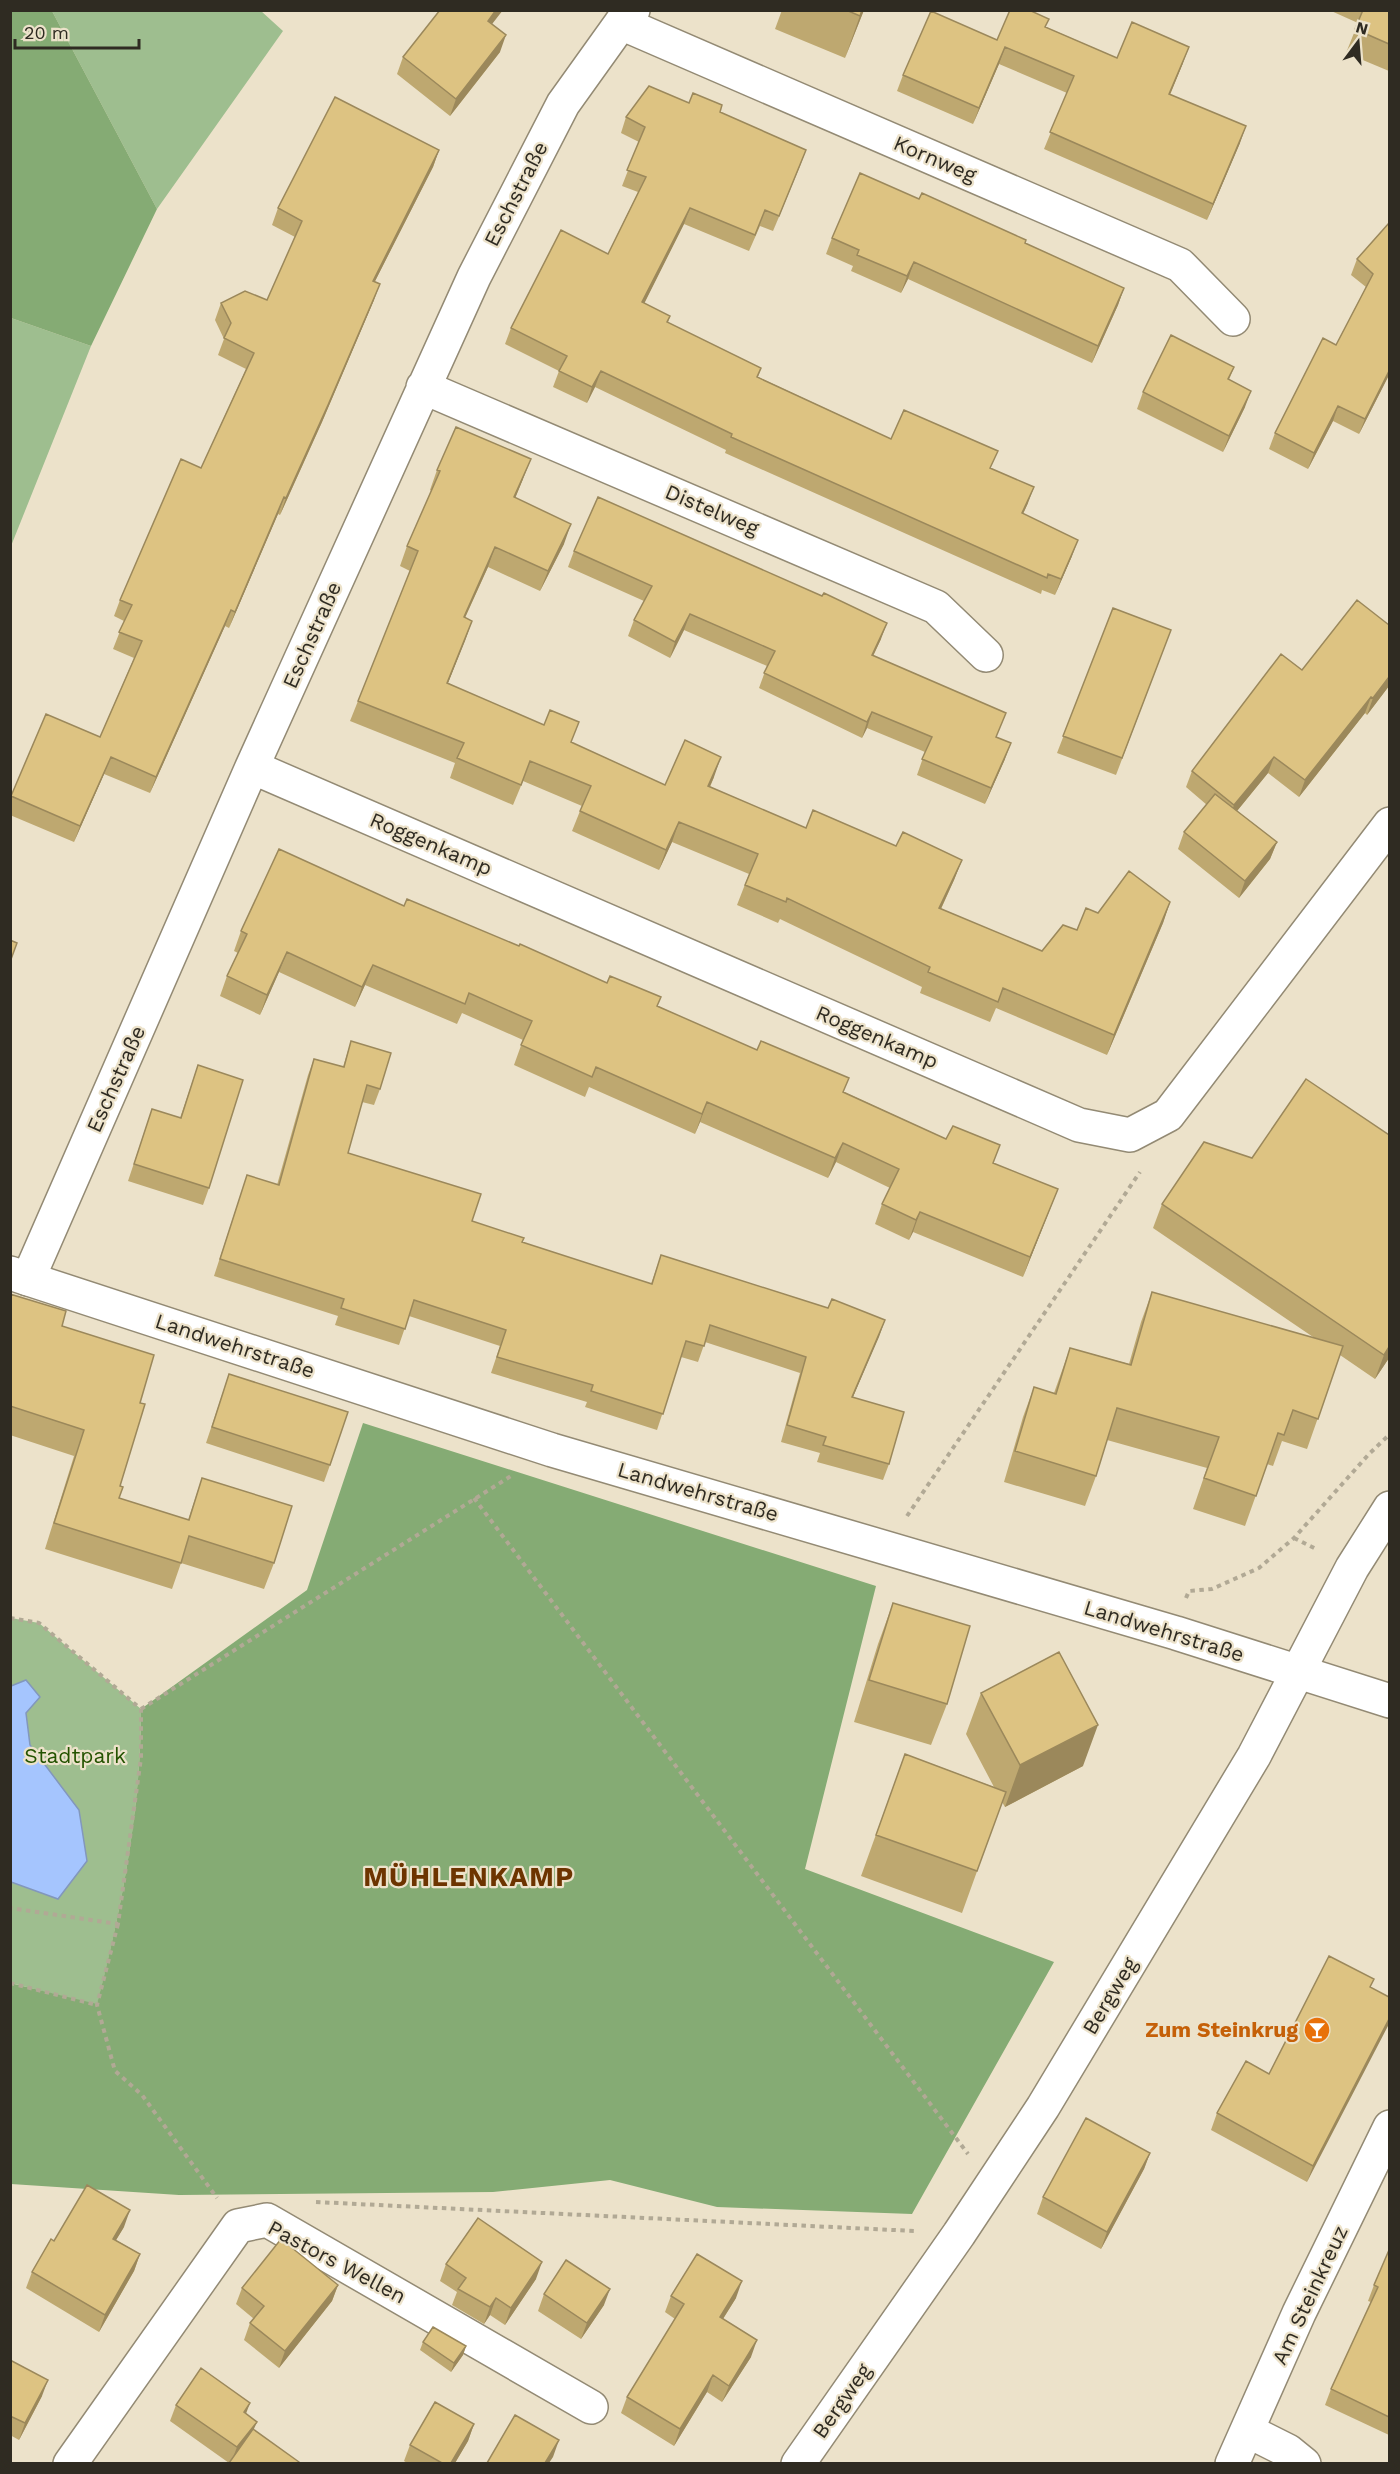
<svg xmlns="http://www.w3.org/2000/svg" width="1400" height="2474" viewBox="0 0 1400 2474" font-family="'Work Sans',sans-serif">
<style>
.green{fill:#9ebe8f}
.forest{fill:#85ab74}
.water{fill:#a5c5fe;stroke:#8297bc;stroke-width:1.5}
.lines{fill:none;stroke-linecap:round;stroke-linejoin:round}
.minor-casing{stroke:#938a74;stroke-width:36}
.tertiary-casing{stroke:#938a74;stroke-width:36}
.secondary-casing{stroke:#938a74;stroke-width:36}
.path{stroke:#b1a995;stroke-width:4;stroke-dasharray:4.5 4.5;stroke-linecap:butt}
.minor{stroke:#fff;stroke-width:33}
.tertiary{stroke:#fff;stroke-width:33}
.secondary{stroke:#fff;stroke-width:33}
.wall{fill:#bea870}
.shaded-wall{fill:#9b885b}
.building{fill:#ddc382;stroke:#9b885b;stroke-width:1.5}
.labels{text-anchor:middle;stroke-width:4.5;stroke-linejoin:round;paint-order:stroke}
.street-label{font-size:21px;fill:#2f2b22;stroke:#ece2ca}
.park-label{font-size:21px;fill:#245300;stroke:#ece2ca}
.food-label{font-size:21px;font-weight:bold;fill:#c56008;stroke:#ece2ca;text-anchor:end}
.district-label{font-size:27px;font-weight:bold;letter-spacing:1.5px;fill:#6d3400;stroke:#ece2ca}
</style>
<rect width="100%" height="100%" fill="#ece2ca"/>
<path class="green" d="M52,11H261L283,31L157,209Z
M11,318L91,346L11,546Z
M11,1618L39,1623L141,1709C141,1808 122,1908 97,2005L11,1983Z"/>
<path class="forest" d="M11,10L52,11L157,209L91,346L11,318Z
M363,1423L876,1586L805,1869L1054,1962L912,2214L717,2207L610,2180L493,2192L179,2195L11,2184L10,1983L97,2004C122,1908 141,1808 141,1709L307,1590Z"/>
<path class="water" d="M26,1680L40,1697L26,1713L30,1745L79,1810L87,1861L58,1899L11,1882V1686Z"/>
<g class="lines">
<defs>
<path id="minor" d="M621,23L1180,265L1233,319
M423,387L936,607L986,655
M252,767L1079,1125L1130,1135L1168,1115L1390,824
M28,1279L252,767L474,277L563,104L621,23L633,10
M1248,2431L1288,2451L1304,2464
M70,2464L238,2226L267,2220L591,2407
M1232,2464L1299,2313L1390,2127"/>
<path id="tertiary" d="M10,1273L552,1450L1176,1633L1390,1701"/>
<path id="secondary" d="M798,2464L959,2234L1043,2107L1254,1756L1352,1568L1390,1508"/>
</defs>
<use href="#minor" class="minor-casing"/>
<use href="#tertiary" class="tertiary-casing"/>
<use href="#secondary" class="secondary-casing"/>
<path class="path" d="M474,1498L968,2154
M907,1516L1140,1172
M1294,1538L1318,1550
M1186,1598L1189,1591L1212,1589L1259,1568L1294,1538L1369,1454L1390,1434
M10,1618L39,1623L141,1709V1758L118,1924L10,1908
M141,1709L511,1476
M118,1924L97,2005L115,2071L142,2095L217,2198
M10,1983L97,2005
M316,2202L914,2231"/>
<use href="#minor" class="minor"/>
<use href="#tertiary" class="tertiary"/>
<use href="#secondary" class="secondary"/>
</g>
<path class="wall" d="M782,10H864L845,58L775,29Z
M1329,10H1389V71L1346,53L1358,23Z
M492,24L500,52L450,116L397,74L403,57Z
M1046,27L1117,58L1183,63L1170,95L1240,143L1207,220L1044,149L1067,93L999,64L973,124L897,91L903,75Z
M689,103L720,112L806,150L773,231L760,226L749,251L684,224L644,303L670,316L668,323L761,368L758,377L891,439L991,469L1028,503L1023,514L1072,556L1055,595L1042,590L1041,594L725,453L726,450L595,387L587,403L553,387L559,371L505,344L511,328L608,254L638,192L622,186L639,142L621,133L626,117Z
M439,150L433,167L375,281L374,300L322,422L280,515L278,514L229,628L225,626L150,793L104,774L74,842L10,815V796L100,737L134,658L113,649L124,621L114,616L120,600L201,468L246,369L218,355L224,339L215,320L221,303L267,300L295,237L272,225L278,208Z
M919,199L1025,243L1124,288L1118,305L1092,363L908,279L901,293L851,271L853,266L826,254L832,238Z
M1389,223V375L1359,434L1333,421L1308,469L1269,449L1275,433L1336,345L1366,287L1351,275L1357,259Z
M1234,367L1229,380L1245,407L1223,452L1137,409L1143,392Z
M437,470L523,479L515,498L564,544L540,591L488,567L465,618L472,621L448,683L572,743L665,785L714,777L710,787L806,828L962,860L954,880L941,909L1042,951L1077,930L1098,913L1170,902L1163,923L1107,1055L996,1008L990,1022L920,993L922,987L780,919L778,923L737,905L749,874L672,842L659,870L572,831L582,806L523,781L513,805L450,778L455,763L350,721L410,571L400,566L407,546L432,491L430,490Z
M574,551L881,639L873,656L996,737L1005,759L985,804L917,775L925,752L867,728L862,738L759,688L767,666L684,630L670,658L628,636L634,620L644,601L568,567Z
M1113,608L1171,630L1116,775L1057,753Z
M1302,670L1389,686L1367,715L1365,713L1299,797L1268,773L1237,811L1277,842L1270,859L1239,898L1178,849L1184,832L1207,805L1186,787L1192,771Z
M404,906L658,1006L946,1139L1000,1145L993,1163L1058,1189L1023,1277L913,1232L909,1240L875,1224L882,1204L890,1188L836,1162L828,1178L700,1122L695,1134L589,1087L585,1097L514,1065L523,1040L462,1013L457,1024L365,985L355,1007L279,972L260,1015L220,996L227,976L238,953L234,951L241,931Z
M351,1041L380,1089L374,1105L362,1102L348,1153L472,1221L522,1242L651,1284L661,1255L828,1308L885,1320L853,1397L889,1464L883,1480L817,1462L820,1453L781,1442L800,1373L705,1342L698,1362L681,1357L657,1430L585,1407L587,1402L491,1373L500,1346L409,1316L399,1345L335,1325L338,1316L214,1276L247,1175L277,1185L308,1075L314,1059L343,1067Z
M198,1065L209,1188L203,1205L128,1181L152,1109L180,1118Z
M1162,1204L1389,1358L1375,1379L1340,1355L1307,1449L1282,1441L1273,1466L1267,1464L1245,1526L1193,1509L1207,1468L1107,1440L1096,1476L1085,1506L1004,1482L1023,1417L1034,1387L1054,1393L1070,1348L1129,1364L1141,1322L1152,1292L1316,1339L1153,1228Z
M10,1294L62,1326L140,1403L120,1486L119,1498L188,1520L202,1478L274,1563L264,1589L181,1563L172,1589L45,1549L74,1456L10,1435Z
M229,1374L330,1465L324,1482L206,1443Z
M893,1603L947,1704L931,1745L854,1722L878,1644Z
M981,1693L1083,1766L1005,1807L1002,1802L962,1913L861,1876L905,1754L994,1787L966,1734Z
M1371,1988L1389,1997L1307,2182L1211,2130L1217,2113L1269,2074Z
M1150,2153L1144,2169L1101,2249L1037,2214L1043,2197Z
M124,2227L116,2240L140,2254L134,2271L99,2332L26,2288L32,2272Z
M1389,2250V2435L1325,2405L1331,2389L1371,2302L1368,2301L1374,2285Z
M446,2264L536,2279L505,2325L490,2315L484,2324L452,2305L457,2292L440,2281Z
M338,2285L332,2301L279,2368L244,2340L250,2323L254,2319L236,2304L242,2288Z
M544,2294L604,2305L581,2339L538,2311Z
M671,2296L736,2298L723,2319L751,2357L722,2402L707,2392L674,2446L621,2413L627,2397L675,2319L665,2312Z
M423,2342L466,2346L463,2355L451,2372L420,2350Z
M10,2360L42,2396L19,2440L10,2435Z
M176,2405L246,2414L257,2422L229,2463L170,2421Z
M474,2424L468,2441L455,2463H407L404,2461L410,2445Z"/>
<path class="shaded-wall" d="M496,10H503L482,37L488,21Z
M862,10H864L845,58Z
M506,35L500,52L450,116L456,99Z
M1005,47L999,64L973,124L979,108Z
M1189,47L1183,63L1163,111L1169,94Z
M1246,126L1240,143L1207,220L1213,204Z
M439,150L433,167L367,297L373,281Z
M806,150L800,166L773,231L779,216Z
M690,208L684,224L637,318L642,302Z
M914,262L908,279L901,293L907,276Z
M380,284L374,300L322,422L280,515L286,498Z
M1124,288L1118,305L1092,363L1098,346Z
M601,371L595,387L587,403L592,387Z
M1389,371V375L1359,434L1365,419Z
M1251,391L1245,407L1223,452L1229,436Z
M1338,406L1333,421L1308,469L1314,453Z
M531,459L523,479L507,518L514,497Z
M1034,487L1028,503L1016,529L1022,513Z
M284,497L278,514L229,628L235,612Z
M571,524L564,544L540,591L548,571Z
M1078,540L1072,556L1055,595L1061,579Z
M495,547L488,567L456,637L464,617Z
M231,610L225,626L150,793L156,777Z
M690,614L684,630L670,658L675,642Z
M472,621L465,641L440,703L447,683Z
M887,623L881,639L866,671L872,655Z
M1389,677V686L1367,715L1373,698Z
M1371,697L1365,713L1299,797L1305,780Z
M872,712L867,728L862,738L867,722Z
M1011,743L1005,759L985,804L991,788Z
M111,757L104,774L74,842L80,826Z
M721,757L714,777L701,806L708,786Z
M1274,757L1268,773L1228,822L1234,805Z
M679,822L672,842L659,870L666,850Z
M1277,842L1270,859L1239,898L1245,881Z
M962,860L954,880L932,928L939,908Z
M1170,902L1163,923L1107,1055L1114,1035Z
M287,952L279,972L260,1015L267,995Z
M373,965L365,985L355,1007L362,987Z
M707,1102L700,1122L695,1134L702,1114Z
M843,1143L836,1162L828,1178L835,1158Z
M1058,1189L1050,1209L1023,1277L1030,1257Z
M920,1212L913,1232L909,1240L916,1220Z
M885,1320L879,1337L846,1413L852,1397Z
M1389,1347V1358L1375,1379L1384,1355Z
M1098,1725L1083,1766L1005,1807L1020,1765Z
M1389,2019V2024L1307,2182L1313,2166Z
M1150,2153L1144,2169L1101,2249L1107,2232Z
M130,2210L124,2227L107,2255L113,2239Z
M140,2254L134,2271L99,2332L105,2315Z
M542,2262L536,2279L505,2325L511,2308Z
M742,2281L736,2298L714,2333L720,2317Z
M338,2285L332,2301L279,2368L285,2351Z
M610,2289L604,2305L581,2339L587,2323Z
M496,2298L490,2315L484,2324L490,2307Z
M757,2340L751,2357L722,2402L729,2386Z
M466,2346L463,2355L451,2372L454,2363Z
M713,2375L707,2392L674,2446L680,2429Z
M48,2380L42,2396L19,2440L25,2423Z
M250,2403L244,2419V2412Z
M257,2422L250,2438L231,2463L237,2447Z
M474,2424L468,2441L455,2463H451Z
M559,2440L553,2457L549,2463H545Z"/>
<path class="building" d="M440,10H496L488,21L506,35L456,99L403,57Z
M846,10H862L860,16Z
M1010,10H1029L1049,19L1045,27L1117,58L1132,22L1189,47L1169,94L1246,126L1213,204L1050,132L1074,76L1005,47L979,108L903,75L931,11L997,40Z
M1363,10H1389V44L1355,29Z
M649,86L689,103L693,93L722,105L720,112L806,150L779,216L765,210L755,235L690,208L642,302L670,316L667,322L761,368L757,377L891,439L904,410L998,451L990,468L1034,487L1022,513L1078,540L1061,579L1048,574L1047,578L731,437L732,434L601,371L592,387L559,371L567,356L511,328L561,230L608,254L646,177L627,170L645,127L626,117Z
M335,97L439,150L373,281L380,284L328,405L286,498L284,497L235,612L231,610L156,777L111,757L80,826L11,796L46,714L100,737L142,641L119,632L132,605L120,600L181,459L201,468L254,353L224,338L231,323L221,303L245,291L267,300L302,221L278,208Z
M860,173L919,199L922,193L1026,240L1025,243L1124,288L1098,346L914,262L907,276L857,255L859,250L832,238Z
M1389,223V371L1365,419L1338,406L1314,453L1275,433L1323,338L1336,345L1373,274L1357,259Z
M1171,335L1234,367L1228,379L1251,391L1229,436L1143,392Z
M456,427L531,459L514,497L571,524L548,571L495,547L464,617L472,621L447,683L544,725L550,710L579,722L571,742L665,785L685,740L721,757L708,786L806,828L813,810L896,846L903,832L962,860L939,908L1042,951L1063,925L1077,930L1086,908L1098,913L1129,871L1170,902L1114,1035L1003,988L998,1002L928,972L930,967L787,898L786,902L745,885L758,854L679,822L666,850L580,811L591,786L530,761L521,785L457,758L464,743L358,701L418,551L407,546L440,471L437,470Z
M598,497L822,596L824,593L887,623L872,655L1006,713L996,737L1011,743L991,788L922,759L932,737L872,712L867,722L764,673L775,651L690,614L675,642L634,620L652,586L574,551Z
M1357,600L1389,625V677L1373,698L1371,697L1305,780L1274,757L1234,805L1192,771L1281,654L1302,670Z
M1113,608L1171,630L1122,758L1063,736Z
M1215,794L1277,842L1245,881L1184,832Z
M279,849L404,906L407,899L519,946L520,944L607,983L610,976L632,985L661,997L657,1006L757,1050L761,1041L849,1078L843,1092L946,1139L953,1126L1000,1145L993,1163L1058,1189L1030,1257L920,1212L916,1220L882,1204L899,1169L843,1143L835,1158L707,1102L702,1114L596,1067L592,1077L521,1045L532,1021L469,993L465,1004L373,965L362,987L287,952L267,995L227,976L247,934L241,931Z
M10,940L17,943L10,962Z
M351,1041L391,1053L380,1089L367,1085L348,1153L481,1194L472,1221L524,1238L522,1242L652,1284L661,1255L828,1308L832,1299L885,1320L852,1397L904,1412L889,1464L823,1445L826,1437L787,1425L806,1357L710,1325L704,1346L686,1341L663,1414L591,1391L593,1385L497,1357L506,1330L414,1300L405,1329L341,1308L344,1299L220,1259L247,1175L279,1185L314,1059L344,1067Z
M198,1065L243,1080L209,1188L134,1164L152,1109L181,1118Z
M1306,1079L1389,1135V1347L1384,1355L1162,1204L1204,1142L1252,1158Z
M1152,1292L1343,1346L1318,1419L1293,1410L1284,1435L1278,1433L1256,1496L1204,1478L1219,1437L1117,1408L1096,1476L1015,1451L1034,1387L1056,1394L1070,1348L1131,1365Z
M10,1294L66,1311L62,1326L154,1355L140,1403L145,1404L120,1486L123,1487L119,1498L189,1520L202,1478L292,1506L274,1563L189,1536L181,1563L54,1523L84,1430L10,1406Z
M229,1374L348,1412L330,1465L212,1427Z
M893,1603L970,1626L947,1704L869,1680Z
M1059,1652L1098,1725L1020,1765L981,1693Z
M905,1754L1006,1792L977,1871L876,1835Z
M1329,1956L1374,1979L1370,1987L1389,1997V2019L1313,2166L1217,2113L1246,2061L1269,2074Z
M1086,2118L1150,2153L1107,2232L1043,2197Z
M87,2185L130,2210L113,2239L140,2254L105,2315L32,2272L51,2239L54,2241Z
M478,2218L542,2262L511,2308L496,2298L490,2307L458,2289L466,2278L446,2264Z
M281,2239L338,2285L285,2351L250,2323L264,2306L242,2288Z
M1389,2250V2417L1331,2389L1378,2287L1374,2285Z
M697,2254L742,2281L720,2317L757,2340L729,2386L713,2375L680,2429L627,2397L684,2304L671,2296Z
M566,2260L610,2289L587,2323L544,2294Z
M433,2327L466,2346L454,2363L423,2342Z
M10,2360L48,2380L25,2423L10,2416Z
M201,2368L250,2403L244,2412L257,2422L237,2447L176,2405Z
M435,2402L474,2424L451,2463H442L410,2445Z
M515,2415L559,2440L545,2463H487Z
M253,2429L299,2462L298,2463H229Z"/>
<defs>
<symbol id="bar-disc" viewBox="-11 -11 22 22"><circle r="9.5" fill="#e8710a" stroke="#ece2ca"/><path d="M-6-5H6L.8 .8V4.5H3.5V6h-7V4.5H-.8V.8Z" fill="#fff"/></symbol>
</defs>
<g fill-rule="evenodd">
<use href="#bar-disc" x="1302" y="2015" width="30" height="30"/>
</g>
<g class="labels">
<g class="street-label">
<text transform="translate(935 159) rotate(23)" y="7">Kornweg</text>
<text transform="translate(516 194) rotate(-63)" y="7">Eschstraße</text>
<text transform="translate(712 510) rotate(23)" y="7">Distelweg</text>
<text transform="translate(312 635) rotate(-66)" y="7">Eschstraße</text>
<text transform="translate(431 844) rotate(23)" y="7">Roggenkamp</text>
<text transform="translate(877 1037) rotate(23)" y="7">Roggenkamp</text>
<text transform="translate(116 1079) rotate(-66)" y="7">Eschstraße</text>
<text transform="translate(235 1346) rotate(18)" y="7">Landwehrstraße</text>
<text transform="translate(698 1492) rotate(16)" y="7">Landwehrstraße</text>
<text transform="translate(1164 1631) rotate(17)" y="7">Landwehrstraße</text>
<text transform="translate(1110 1996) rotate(-59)" y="7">Bergweg</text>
<text transform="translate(337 2262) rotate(28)" y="7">Pastors Wellen</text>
<text transform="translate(1310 2295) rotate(-65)" y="7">Am Steinkreuz</text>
<text transform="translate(842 2401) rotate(-55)" y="7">Bergweg</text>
</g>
<g class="park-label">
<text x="75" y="1763">Stadtpark</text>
</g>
<g class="food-label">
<text x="1298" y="2037">Zum Steinkrug</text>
</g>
<g class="district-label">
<text x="469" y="1886">MÜHLENKAMP</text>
</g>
</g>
<rect width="1400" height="2474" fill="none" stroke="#2f2b22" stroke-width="24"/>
<g transform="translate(1358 42) rotate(16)" stroke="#ece2ca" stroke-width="4.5" paint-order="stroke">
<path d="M0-4.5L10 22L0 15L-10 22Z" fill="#2f2b22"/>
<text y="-9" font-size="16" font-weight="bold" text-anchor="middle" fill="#2f2b22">N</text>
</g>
<path d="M15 39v9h124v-9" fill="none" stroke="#2f2b22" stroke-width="3"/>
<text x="24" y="39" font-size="18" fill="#2f2b22" stroke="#ece2ca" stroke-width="4.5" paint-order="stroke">20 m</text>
</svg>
